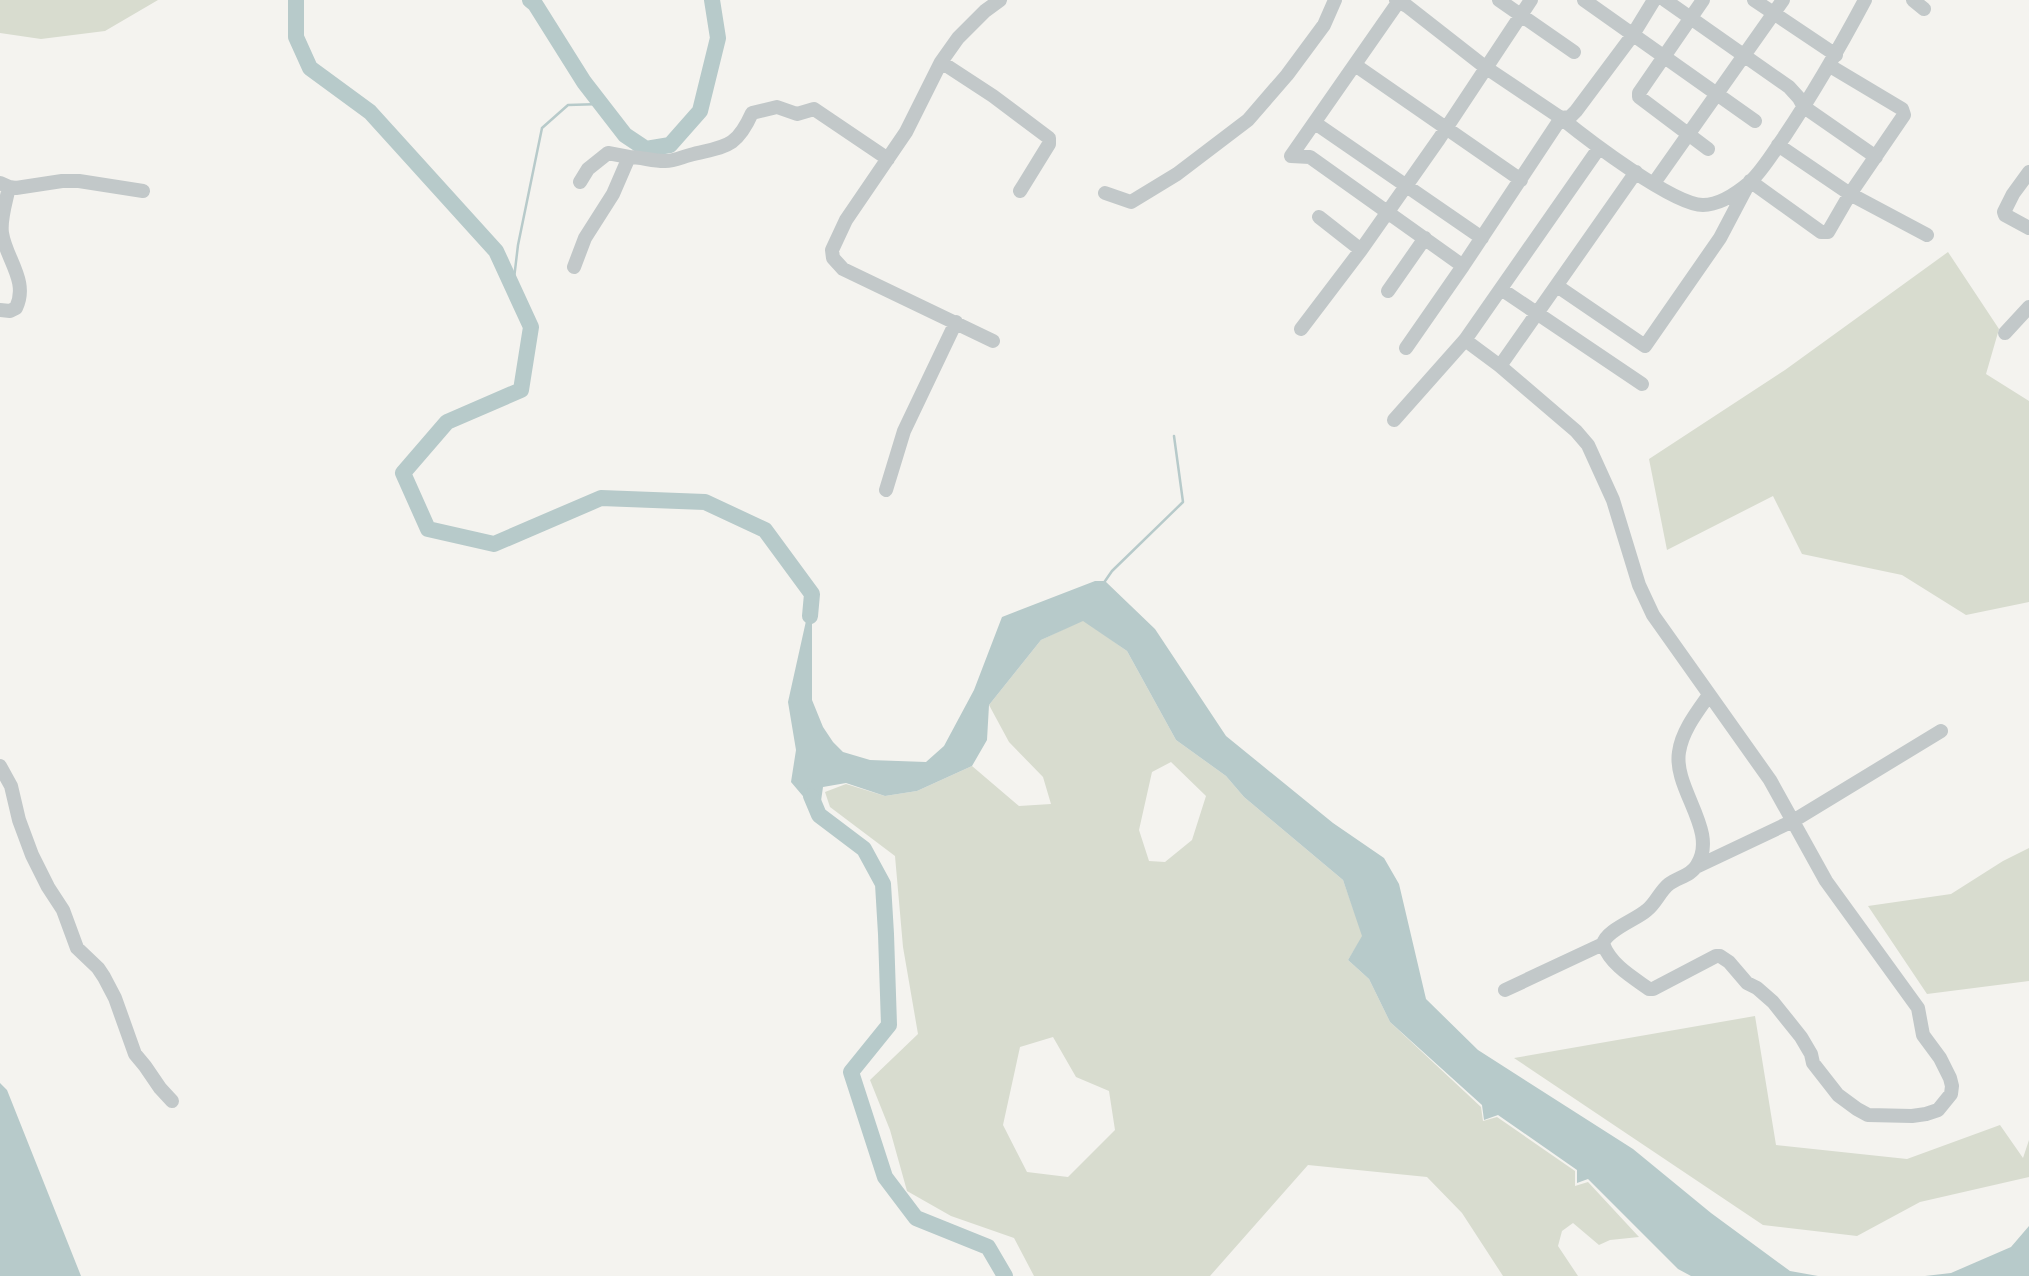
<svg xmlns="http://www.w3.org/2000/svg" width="2029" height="1276" viewBox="0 0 2029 1276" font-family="'PT Sans Narrow',sans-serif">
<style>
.green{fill:#d8dccf;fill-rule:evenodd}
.water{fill:#b7caca}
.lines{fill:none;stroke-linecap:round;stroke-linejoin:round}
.stream{stroke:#b7caca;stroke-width:2.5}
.river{stroke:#b7caca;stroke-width:16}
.minor{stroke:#c2c8c9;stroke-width:14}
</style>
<rect width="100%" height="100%" fill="#f4f3ef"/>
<path class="green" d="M0,0H158L105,31L41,39L0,33Z
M1948,252L1999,329L1986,374L2029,401V602L1966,615L1902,575L1802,554L1773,496L1667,550L1649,459L1785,370Z
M1083,620L1127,651L1176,740L1226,776L1244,797L1343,880L1363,936L1348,960L1369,979L1390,1022L1481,1107L1483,1121L1497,1117L1575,1171V1186L1588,1182L1639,1237L1610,1240L1599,1245L1573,1223L1562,1231L1558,1246L1578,1276H1503L1462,1213L1427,1177L1308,1165L1210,1276H1034L1014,1238L951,1216L907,1191L890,1130L870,1080L918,1034L903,947L895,856L830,807L825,792L846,784L885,796L917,791L972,766L1019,806L1051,804L1043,777L1009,742L989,705L1041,640ZM1171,762L1206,796L1192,840L1165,862L1149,861L1139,830L1152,772ZM1053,1037L1076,1077L1109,1091L1115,1130L1068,1177L1027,1172L1003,1125L1020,1047Z
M2029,848V981L1927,994L1868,906L1951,894L2003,861Z
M1755,1016L1776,1145L1907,1159L2000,1125L2023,1158L2029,1140V1177L1920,1202L1857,1236L1763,1225L1514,1058Z"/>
<path class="water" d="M1095,581H1105L1155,629L1226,736L1333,823L1384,858L1399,884L1426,999L1478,1050L1633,1149L1711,1213L1790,1271L1818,1276H1691L1678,1269L1588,1179L1577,1183V1170L1498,1115L1484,1120L1482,1105L1390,1022L1369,979L1348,960L1362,936L1343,880L1244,797L1226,776L1176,740L1127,651L1083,621L1041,640L989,705L987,740L972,766L917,791L885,796L846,783L823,787L819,815L791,782L796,750L788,702L812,594V700L823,727L833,742L843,752L870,760L926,762L944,746L974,690L1002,617Z
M0,1083L7,1090L81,1276H0Z
M2029,1226V1276H1925L1951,1273L2011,1247Z"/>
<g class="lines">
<path class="stream" d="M513,287L518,245L542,128L568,105L601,104
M1103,584L1112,571L1183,502L1174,436"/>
<path class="river" d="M296,0V37L310,68L370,112L496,251L531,327L521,390L447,422L403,473L428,529L494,544L601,498L705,502L765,530L812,594L810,616
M530,0L535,4L584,82L625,135L646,149L670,145L700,111L718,38L712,0
M811,796L819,815L864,849L883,884L886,934L889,1025L851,1072L885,1177L916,1218L988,1247L1005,1276"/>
<path class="minor" d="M1396,0L1407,6L1485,67L1561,118L1570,117L1576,111L1632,36L1654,0
M1499,0L1574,52
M1584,0L1755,121
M1665,0L1789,87L1799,98L1804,107L1876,157
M1703,0L1639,93V97L1708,149
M1754,0L1836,55
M1913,0L1924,9
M941,62L993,96L1049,138V144L1020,191
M1355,65L1521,180
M1315,123L1482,238
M1778,145L1850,194L1927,235
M1291,156L1310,157L1463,266
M1291,156L1399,1
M2029,172L2013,194L2004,212L2005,215L2029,228
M580,182L588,169L608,153L629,157
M0,183L9,187L16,188L62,181H79L143,191
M1654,183L1783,0
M1105,193L1131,202L1177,174L1248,120L1287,75L1324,25L1335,0
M1319,217L1361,250
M574,267L585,238L613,194L629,157C641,157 652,161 664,161C672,162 682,157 690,155C725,146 736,149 752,113L777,107L797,114L814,109L888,159
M1557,286L1645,346L1720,238L1750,181L1821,232H1828L1850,194L1904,115L1902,109L1830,66
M1501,289L1642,384
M1388,291L1425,238
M0,310L10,311L16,308C29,281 6,259 2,233C0,219 6,202 9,187
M1301,329L1361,250L1439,139L1531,0
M2005,333L2029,307
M1465,340L1500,366L1576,431L1588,445L1613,500L1639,585L1653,615L1770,780L1826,881L1918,1008L1923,1035L1940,1058L1950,1078L1952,1086L1951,1094L1938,1110L1926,1114L1912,1116L1868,1115L1857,1109L1838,1095L1813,1063L1811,1054L1801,1037L1773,1002L1757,988L1747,983L1729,962L1720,956H1716L1653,989H1649C1632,977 1611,965 1603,944
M993,341L843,269L833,258L832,250L846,220L906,132L941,62L958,38L985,11L1000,0
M1406,348L1463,266L1561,118C1587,139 1673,205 1703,205C1720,205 1737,193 1750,182C1763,170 1774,151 1784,137C1814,92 1840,47 1865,0
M1500,366L1636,172
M1394,420L1465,340L1599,148
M886,490L904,431L956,322
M0,766L11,786L19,820L32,855L48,887L63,910L77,948L98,968L104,977L115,998L135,1054L145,1066L160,1088L172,1101
M1696,867L1793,821L1941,731
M1505,990L1603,944C1606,930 1636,920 1647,910C1656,903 1660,891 1669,884C1678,877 1691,876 1697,865C1719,831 1673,789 1679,752C1682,731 1697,712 1709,695"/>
</g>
</svg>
